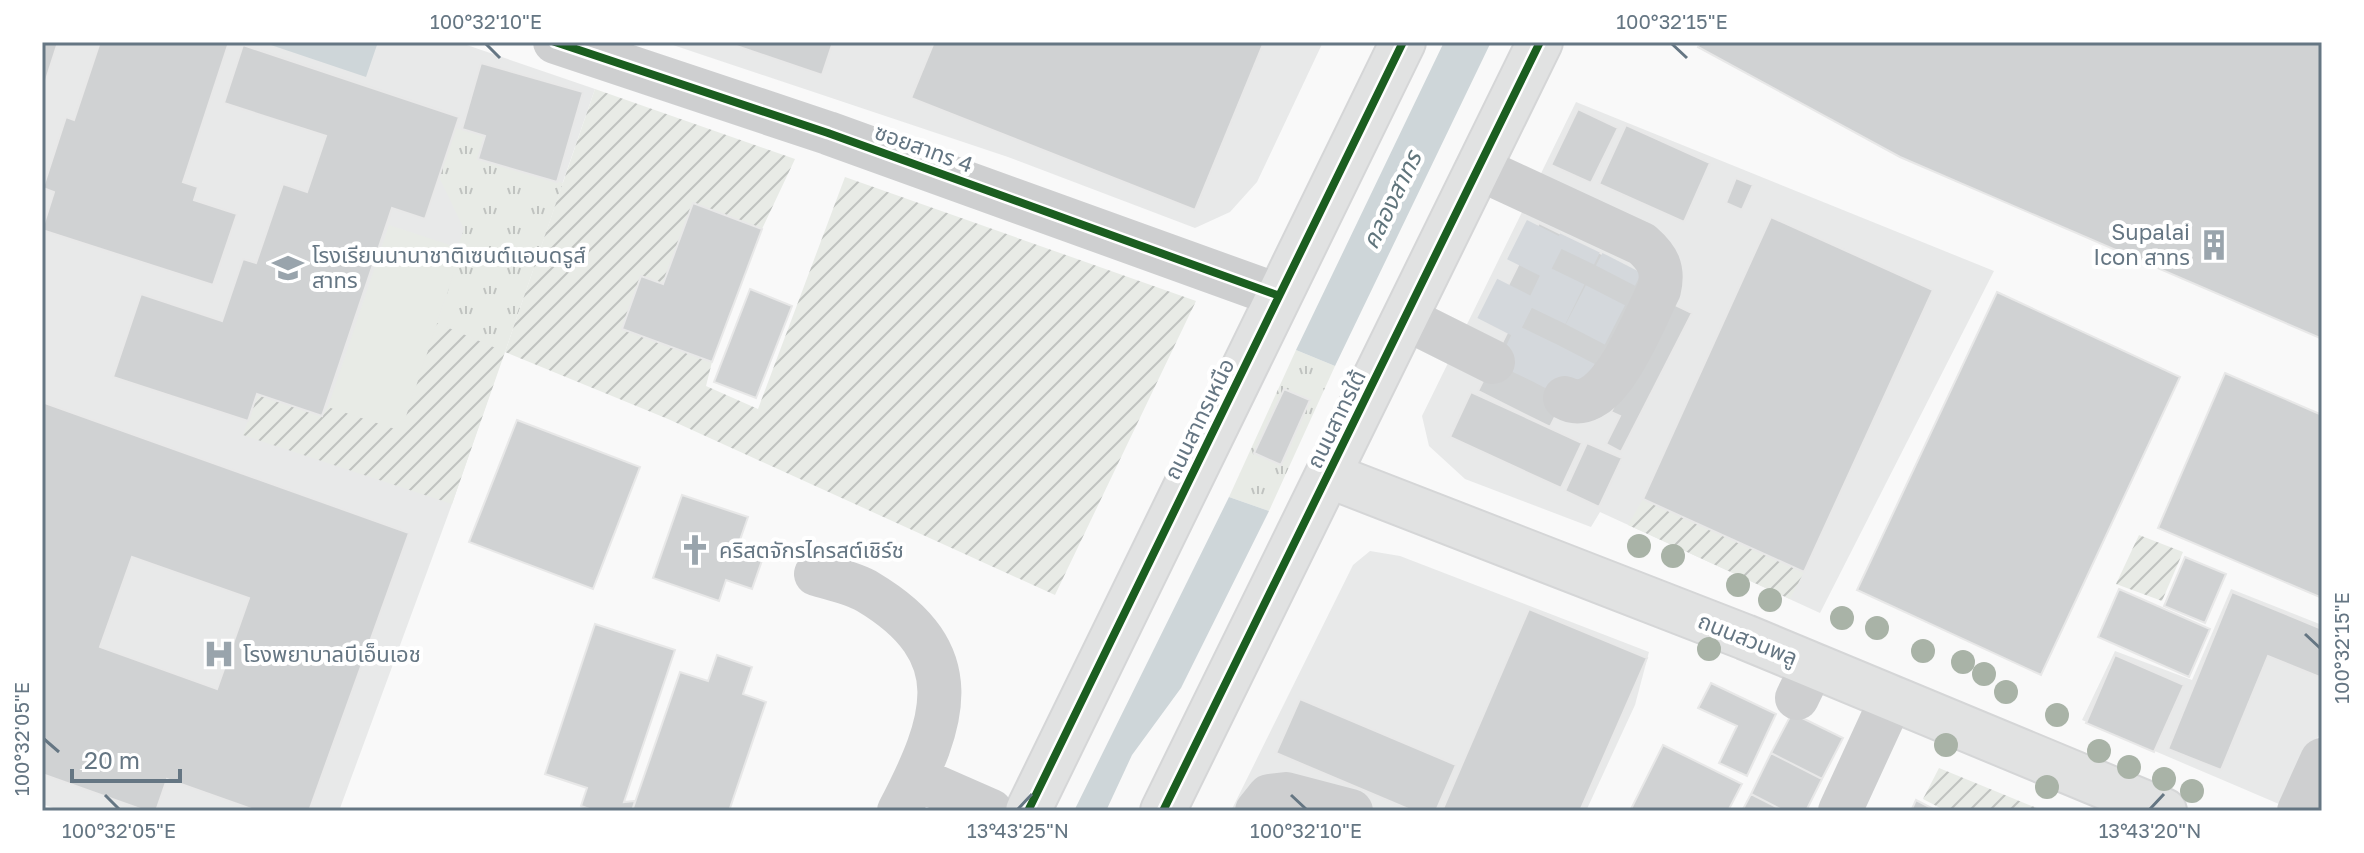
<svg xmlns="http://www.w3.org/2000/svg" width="2364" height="853" viewBox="0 0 2364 853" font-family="'Golos Text','Noto Sans Thai',sans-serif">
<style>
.built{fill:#e8e9e9}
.grass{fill:url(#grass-tufts)}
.garden{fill:url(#garden-furrows)}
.pitch{fill:#e8ebe6}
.water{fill:#ced6d9}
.building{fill:#d0d2d3;stroke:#e8e8e8;stroke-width:2;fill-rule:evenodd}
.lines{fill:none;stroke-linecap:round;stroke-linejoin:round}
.minor-tunnel{stroke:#d4d8dc;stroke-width:44;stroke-dasharray:44 22;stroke-linecap:butt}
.major-casing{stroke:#d5d6d7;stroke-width:48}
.minor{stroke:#cecfd0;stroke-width:44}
.major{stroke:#e1e2e2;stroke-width:44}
.cycleway-casing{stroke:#fff;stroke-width:13}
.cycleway{stroke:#1b5e20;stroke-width:8}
.tree{fill:#a9b3a7}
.ticks{fill:none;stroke:#657683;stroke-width:3}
.labels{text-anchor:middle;stroke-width:8;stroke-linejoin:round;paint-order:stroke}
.street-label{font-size:22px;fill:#657683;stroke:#fff}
.poi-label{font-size:22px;fill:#657683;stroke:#fff;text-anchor:start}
.water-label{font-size:24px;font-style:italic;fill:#60757c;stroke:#fff}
.neatline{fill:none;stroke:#657683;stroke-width:3}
.ticks-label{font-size:20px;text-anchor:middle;fill:#657683}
</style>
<defs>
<pattern id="grass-tufts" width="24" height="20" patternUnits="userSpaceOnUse" patternTransform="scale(2)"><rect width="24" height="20" fill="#e8ebe6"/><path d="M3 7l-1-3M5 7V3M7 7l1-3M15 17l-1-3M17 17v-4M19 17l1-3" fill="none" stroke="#c0c3c0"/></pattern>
<pattern id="garden-furrows" width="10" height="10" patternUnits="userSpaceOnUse" patternTransform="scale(2)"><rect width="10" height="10" fill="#e8ebe6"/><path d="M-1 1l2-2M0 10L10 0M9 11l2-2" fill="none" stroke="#c0c3c0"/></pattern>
</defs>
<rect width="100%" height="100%" fill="#f9f9f9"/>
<path class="built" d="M42,42H458L595,89L452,504L339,811H62L42,804Z
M664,42H1323L1257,182L1230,212L1195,228L1008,157Z
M1576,102L1994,271L1820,613L1600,512L1591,527L1465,479L1429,446L1422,416Z
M1370,551L1400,556L1649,652L1635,705L1586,811H1231L1353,565Z
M2231,589L2322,625V728L2286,807L2082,720L2115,651L2192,680Z"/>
<path class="grass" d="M455,128L485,136L479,159L563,183L505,352L437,323L462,249L458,247L464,229L439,177Z
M1296,350L1335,366L1269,511L1229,497Z"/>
<path class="garden" d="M595,89L795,159L762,229L693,204L663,284L641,277L622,328L712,362L706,386L758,409L845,177L1196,301L1055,595L668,419L505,352L452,504L243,435L257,394L321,416L328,407L401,430L437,323L505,352Z
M1643,499L1804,572L1790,599L1628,525Z
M2139,535L2183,552L2162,601L2116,584Z
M1939,768L2044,811H1946L1923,799Z"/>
<path class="pitch" d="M389,225L462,249L401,431L328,407Z"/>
<path class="water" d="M262,42H378L366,77Z
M1444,42H1491L1335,366L1296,350Z
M1229,497L1269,511L1181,688L1132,755L1106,811H1074Z"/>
<path class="building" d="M42,42H58L42,92Z
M100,42H229L183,182L198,187L194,200L237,214L213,285L42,230L54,192L43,188L66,117L74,120Z
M725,42H833L822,75Z
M934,42H1264L1195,210L911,98Z
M1701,42H2322L2320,338L1900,157L1698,47Z
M243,45L459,117L425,219L392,208L322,416L257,394L248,421L113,377L141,294L222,321L243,259L256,263L283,184L307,192L326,136L224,103Z
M481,63L583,92L557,182L478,159L485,136L462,129Z
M1578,109L1618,128L1591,183L1551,165Z
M1626,125L1710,163L1684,222L1599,184Z
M1736,178L1753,185L1742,210L1726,203Z
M693,203L762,229L712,362L622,329L641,276L663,284Z
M1771,217L1933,290L1804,572L1643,499Z
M1539,223L1669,287L1620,387L1580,367L1550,427L1478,391L1507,333L1489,324Z
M750,289L792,306L756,398L714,382Z
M1997,292L2180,377L2041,675L1857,590Z
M1667,301L1692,313L1621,452L1606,444L1620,416L1611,412Z
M2225,373L2322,415V598L2158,528Z
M1284,389L1310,400L1281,465L1254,453Z
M1471,392L1582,443L1561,488L1450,437Z
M42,402L409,533L309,811H257L167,779L156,811H146L42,774ZM132,557L249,598L217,689L100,647Z
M517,420L640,467L593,589L469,542Z
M1587,443L1622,458L1599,507L1565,491Z
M682,495L748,517L739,543L765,552L752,589L726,580L719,601L653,578Z
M2185,557L2226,574L2205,623L2164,606Z
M2119,589L2210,629L2189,677L2098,637Z
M2232,592L2322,629V678L2268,656L2221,770L2168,749Z
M1529,609L1647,658L1580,811H1442Z
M595,624L675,650L624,802L635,801L632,811H595L581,806L587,788L545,774Z
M717,655L752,667L743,694L766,702L729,811H632L680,672L708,681Z
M2115,655L2184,685L2154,752L2086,723Z
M1711,683L1776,714L1747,776L1719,763L1737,726L1698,708Z
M1300,699L1456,765L1436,811H1413L1276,753Z
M1792,713L1843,738L1822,779L1771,753Z
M1663,745L1742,784L1728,811H1630Z
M1771,753L1822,779L1806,811H1784L1751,794Z
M1751,794L1784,811H1742Z
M1916,800L1937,811H1911Z"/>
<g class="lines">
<path class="minor-tunnel" d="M1497,328L1548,227
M1517,374L1580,243
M1555,393L1622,263"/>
<defs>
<path id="major" d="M1328,475L1745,637L2164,811
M1028,811L1403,42
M1163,811L1540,42"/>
</defs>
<use href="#major" class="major-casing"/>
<path class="minor" d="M555,42L828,133L1277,295
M1478,168L1642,244C1658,258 1664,269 1659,290C1644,319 1607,421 1565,398
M1405,318L1493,362
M816,574C832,579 853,583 868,592C970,653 946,721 899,811
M1797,698L1813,665
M916,778L991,811
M1257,811L1269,796L1286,794L1351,811
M1840,811L1892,698
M2299,811L2322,760"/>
<use href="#major" class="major"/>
<defs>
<path id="cycleway" d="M555,42L828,133L1277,295
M1028,811L1403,42
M1163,811L1540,42"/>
</defs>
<use href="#cycleway" class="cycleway-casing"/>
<use href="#cycleway" class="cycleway"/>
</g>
<g class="tree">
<circle cx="1639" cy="546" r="12"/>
<circle cx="1673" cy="556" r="12"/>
<circle cx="1738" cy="585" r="12"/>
<circle cx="1770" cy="600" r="12"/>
<circle cx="1842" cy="618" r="12"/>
<circle cx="1877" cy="628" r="12"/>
<circle cx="1709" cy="649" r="12"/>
<circle cx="1923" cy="651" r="12"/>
<circle cx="1963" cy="662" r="12"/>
<circle cx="1984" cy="674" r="12"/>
<circle cx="2006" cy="692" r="12"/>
<circle cx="2057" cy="715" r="12"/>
<circle cx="1946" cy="745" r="12"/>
<circle cx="2099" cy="751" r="12"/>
<circle cx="2129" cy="767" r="12"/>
<circle cx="2164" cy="779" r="12"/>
<circle cx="2047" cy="787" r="12"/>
<circle cx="2192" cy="791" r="12"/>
</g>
<path class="ticks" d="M486,44L500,58M1672,44L1687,58M2305,634L2320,648M44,739L59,752M105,795L119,809M1291,795L1306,809M1018,809L1032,794M2150,809L2164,794"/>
<defs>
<symbol id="building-bare" viewBox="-9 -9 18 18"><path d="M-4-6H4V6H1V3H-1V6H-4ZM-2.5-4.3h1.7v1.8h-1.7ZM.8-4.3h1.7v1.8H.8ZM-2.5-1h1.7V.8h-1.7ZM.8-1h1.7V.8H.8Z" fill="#99a4ac" stroke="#fff" stroke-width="2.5" paint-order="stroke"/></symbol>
<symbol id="school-bare" viewBox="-9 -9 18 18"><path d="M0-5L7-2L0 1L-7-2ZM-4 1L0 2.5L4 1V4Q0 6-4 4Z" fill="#99a4ac" stroke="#fff" stroke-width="2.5" paint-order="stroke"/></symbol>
<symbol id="church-bare" viewBox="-9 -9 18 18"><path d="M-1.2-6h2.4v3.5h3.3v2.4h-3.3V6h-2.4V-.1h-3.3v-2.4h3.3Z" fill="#99a4ac" stroke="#fff" stroke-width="2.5" paint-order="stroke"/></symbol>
<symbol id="hospital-bare" viewBox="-9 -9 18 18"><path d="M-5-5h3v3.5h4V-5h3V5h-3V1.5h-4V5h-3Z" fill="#99a4ac" stroke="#fff" stroke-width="2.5" paint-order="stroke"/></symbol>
</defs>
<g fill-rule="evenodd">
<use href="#building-bare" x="2192" y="223" width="44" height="44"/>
<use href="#school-bare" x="266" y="246" width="44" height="44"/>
<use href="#church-bare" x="673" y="528" width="44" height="44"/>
<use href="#hospital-bare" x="197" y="632" width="44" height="44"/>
</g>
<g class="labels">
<g class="street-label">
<text transform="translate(924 148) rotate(20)" y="8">ซอยสาทร 4</text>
<text transform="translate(1199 419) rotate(-64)" y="8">ถนนสาทรเหนือ</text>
<text transform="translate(1336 419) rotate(-64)" y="8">ถนนสาทรใต้</text>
<text transform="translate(1748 639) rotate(22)" y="8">ถนนสวนพลู</text>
</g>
<g class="poi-label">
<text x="2190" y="240" text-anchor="end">Supalai<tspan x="2190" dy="25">Icon สาทร</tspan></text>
<text x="312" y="263">โรงเรียนนานาชาติเซนต์แอนดรูส์<tspan x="312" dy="25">สาทร</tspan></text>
<text x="719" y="558">คริสตจักรไครสต์เชิร์ช</text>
<text x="243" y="662">โรงพยาบาลบีเอ็นเอช</text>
</g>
<g class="water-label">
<text transform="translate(1392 200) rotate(-64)" y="8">คลองสาทร</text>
</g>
</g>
<rect width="2364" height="853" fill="none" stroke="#ffffff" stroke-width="88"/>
<path d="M72 769v12h108v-12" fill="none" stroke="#657683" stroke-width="4"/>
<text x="84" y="769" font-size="24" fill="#657683" stroke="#ffffff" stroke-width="6" paint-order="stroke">20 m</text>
<rect x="44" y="44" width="2276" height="765" class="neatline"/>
<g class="ticks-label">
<text x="486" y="29">100°32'10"E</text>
<text x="1672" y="29">100°32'15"E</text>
<text transform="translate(2342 648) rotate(-90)" y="7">100°32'15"E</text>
<text transform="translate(22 739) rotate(-90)" y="7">100°32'05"E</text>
<text x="119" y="838">100°32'05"E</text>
<text x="1018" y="838">13°43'25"N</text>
<text x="1306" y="838">100°32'10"E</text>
<text x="2150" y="838">13°43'20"N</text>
</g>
</svg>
